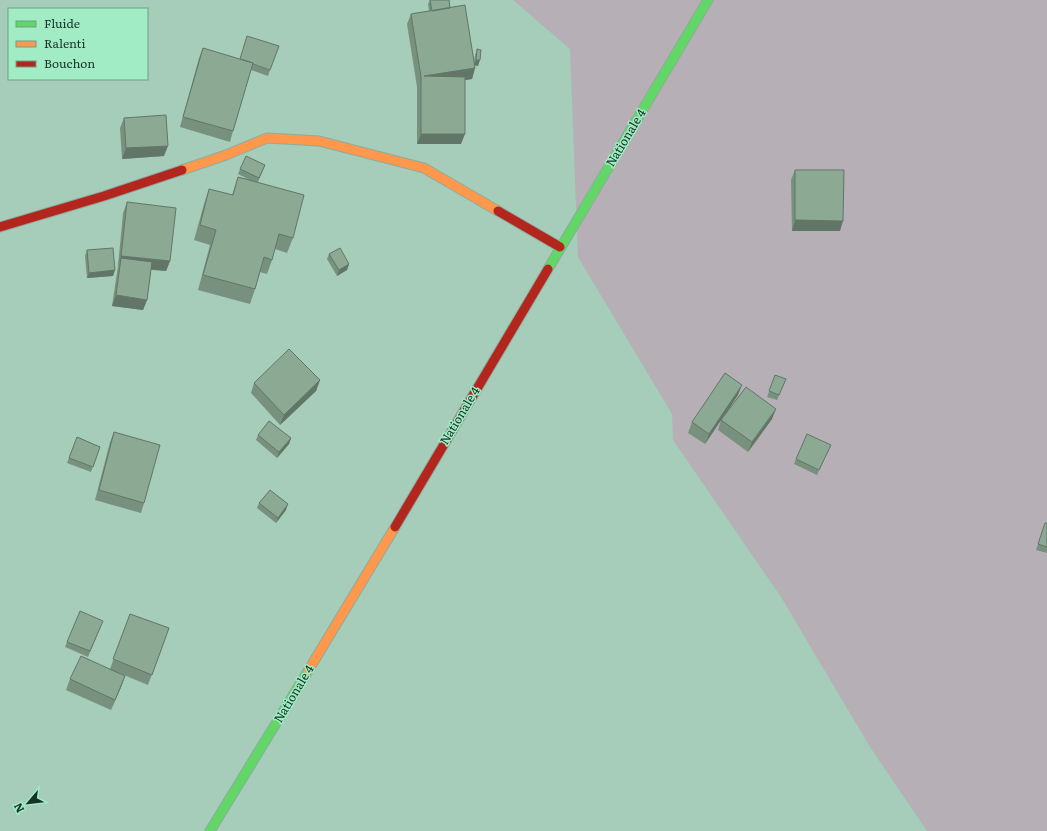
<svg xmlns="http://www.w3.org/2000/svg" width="1047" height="831" viewBox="0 0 1047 831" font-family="Literata,serif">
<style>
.green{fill:#b6afb5}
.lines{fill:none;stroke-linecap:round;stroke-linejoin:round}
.fast-casing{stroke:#8cac9d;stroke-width:11}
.slow-casing{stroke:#8cac9d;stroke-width:11}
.jam-casing{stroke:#8cac9d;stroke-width:11}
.fast{stroke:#63d668;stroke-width:9}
.slow{stroke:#ff974d;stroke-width:9}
.jam{stroke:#b3261e;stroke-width:9}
.wall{fill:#78917f}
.shaded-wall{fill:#627668}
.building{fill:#8ca994;stroke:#627668}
.labels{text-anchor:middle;stroke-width:3;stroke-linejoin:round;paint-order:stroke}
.street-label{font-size:12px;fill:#153426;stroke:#a1ebc5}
</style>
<rect width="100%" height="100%" fill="#a5cdb9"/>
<path class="green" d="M513,0H1047V831H927L870,747L781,597L673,440L672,414L578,257L570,49Z"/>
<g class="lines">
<defs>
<path id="fast" d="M548,269L708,0
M210,831L308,671"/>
<path id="slow" d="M182,170L226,155L267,138L319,141L424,168L498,211
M308,671L395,527"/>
<path id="jam" d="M498,211L560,247
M0,227L104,196L182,170
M395,527L548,269"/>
</defs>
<use href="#fast" class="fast-casing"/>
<use href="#slow" class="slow-casing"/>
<use href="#jam" class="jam-casing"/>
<use href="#fast" class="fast"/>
<use href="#slow" class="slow"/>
<use href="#jam" class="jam"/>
</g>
<path class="wall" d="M430,0H449L450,8L474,62L475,55L477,49L478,66L475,65V68L472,79L465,80L461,144H417V87L407,24L411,14L429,11L428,4Z
M203,48L270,70L268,76L251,70L233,131L230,142L180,127L199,58Z
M124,118L164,156L122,159L120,128Z
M265,165L258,182L293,238L287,253L275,249L272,260L267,274L260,272L255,289L250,304L198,290L210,245L194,240L204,204L209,189L232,195L238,177L248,179L238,174L240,169Z
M795,170L840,231H792L791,180Z
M127,202L170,261L166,271L151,270L147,300L143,310L112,306L118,266L123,213Z
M87,250L115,270L113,276L87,278L85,256Z
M329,254L349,264L347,270L337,276L327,259Z
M775,375L786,379L777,400L767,397Z
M320,380L316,391L280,425L251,393L254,383Z
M738,395L723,418L772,419L748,452L718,430L721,420L705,444L688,433L692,422Z
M114,432L144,503L141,513L95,500L110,442Z
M258,435L291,438L289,444L277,458L256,440Z
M77,437L100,447L91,472L67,463Z
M831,445L817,475L794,464L796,459Z
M259,503L286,510L276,523L257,508Z
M1045,523H1047V553L1036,550Z
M130,614L169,628L148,685L119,673L125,676L121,687L111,710L66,690L70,679L110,669Z
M101,626L88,657L65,647L67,642Z"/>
<path class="shaded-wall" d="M476,60H480L478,66L474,65Z
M475,68L472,79L421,87L424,76Z
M421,134H465L461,144H417Z
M168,146L164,156L122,159L126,148Z
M795,220L843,221L840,231H792Z
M121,256L170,261L166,271L120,266L121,258L117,266Z
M349,264L347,270L337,276L339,270Z
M115,270L113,276L87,278L89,273Z
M116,295L147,300L143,310L112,306Z
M320,380L316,391L280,425L284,415Z
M742,385L738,395L705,444L709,434Z
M776,409L772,419L748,452L752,442Z
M291,438L289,444L277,458L279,452Z
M288,504L286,510L276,523L278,518Z
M125,676L121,687L111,710L115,700Z"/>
<path class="building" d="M430,0H449L450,8L432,11Z
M465,5L475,68L424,76L465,77V134H421V77L411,14Z
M247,36L279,46L270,70L253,64V63L240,59Z
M203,48L253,63L233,131L183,117Z
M477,49L481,50L480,60H476Z
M166,115L168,146L126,148L124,118Z
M246,156L265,165L259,178L240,169Z
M795,170H844L843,221L795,220Z
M238,177L304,195L293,238L279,234L272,260L264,257L255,289L203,275L216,230L200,225L209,189L233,195Z
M127,202L176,208L170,261L121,256Z
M113,248L115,270L89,273L87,250Z
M340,248L349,264L339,270L329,254Z
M121,258L152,262L147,300L116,295Z
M289,349L320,380L284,415L254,383Z
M725,373L742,385L709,434L692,422Z
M775,375L786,379L779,395L769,391Z
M746,387L776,409L752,442L721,420Z
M269,421L291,438L279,452L258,435Z
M114,432L160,445L144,503L99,490Z
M807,434L831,445L819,470L796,459Z
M77,437L100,447L93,467L69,458Z
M270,490L288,504L278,518L259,503Z
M1045,523H1047V547L1038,544Z
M80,611L103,621L90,651L67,642Z
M130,614L169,628L152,675L113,659Z
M81,656L125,676L115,700L70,679Z"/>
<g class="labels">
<g class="street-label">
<text transform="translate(626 138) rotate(-59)" y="4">Nationale 4</text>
<text transform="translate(460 416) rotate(-59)" y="4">Nationale 4</text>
<text transform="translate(294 694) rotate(-59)" y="4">Nationale 4</text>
</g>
</g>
<rect x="8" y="8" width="140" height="72" fill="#a1ebc5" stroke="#69a285"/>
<rect x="16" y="21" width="20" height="6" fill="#63d668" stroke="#69a285"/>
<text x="44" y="28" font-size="12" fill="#153426">Fluide</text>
<rect x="16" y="41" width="20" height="6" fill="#ff974d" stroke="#69a285"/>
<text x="44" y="48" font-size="12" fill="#153426">Ralenti</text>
<rect x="16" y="61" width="20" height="6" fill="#b3261e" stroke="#69a285"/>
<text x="44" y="68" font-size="12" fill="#153426">Bouchon</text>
<g transform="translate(28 803) rotate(242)" stroke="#a1ebc5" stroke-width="3" paint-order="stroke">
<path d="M0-3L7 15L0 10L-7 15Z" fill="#153426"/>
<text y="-6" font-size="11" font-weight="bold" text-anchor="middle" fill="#153426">N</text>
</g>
</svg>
